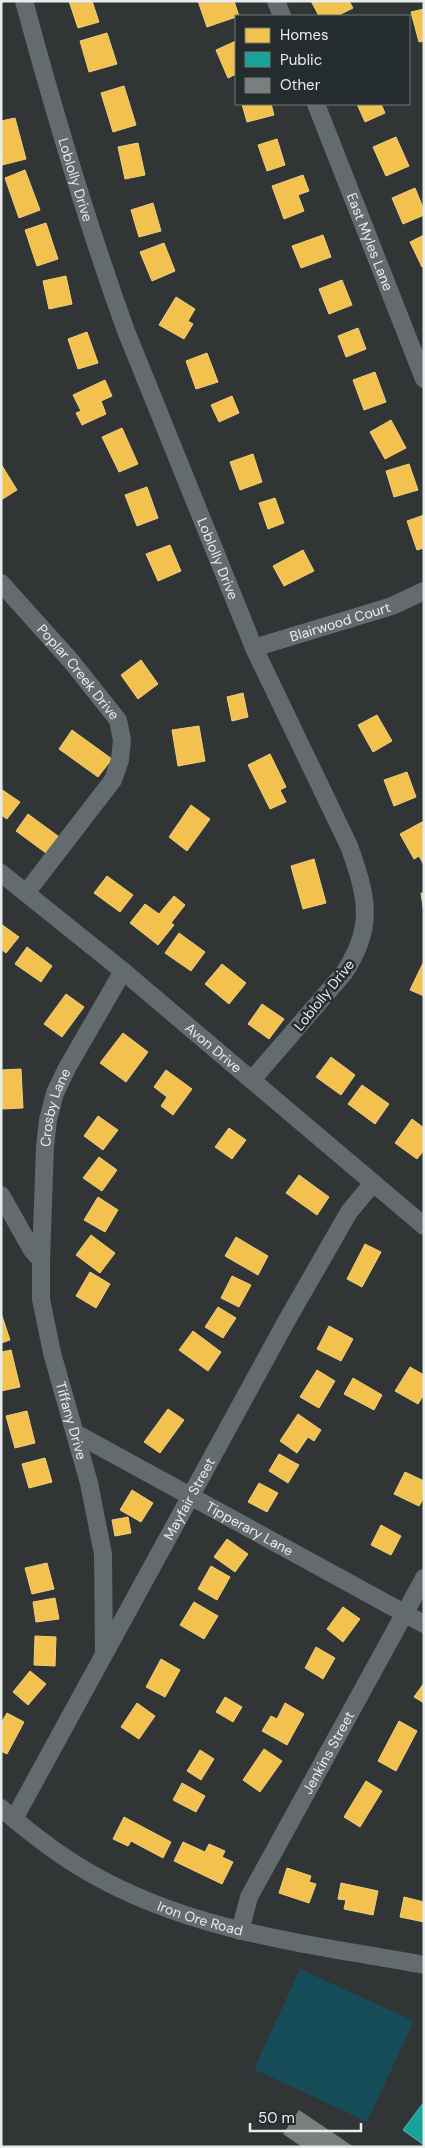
<svg xmlns="http://www.w3.org/2000/svg" width="425" height="2148" viewBox="0 0 425 2148" font-family="'DM Sans',sans-serif">
<style>
.green{fill:#154c57}
.homes{fill:#f2c14e;stroke:#efce7e}
.public{fill:#17a398;stroke:#55b9b2}
.building{fill:#7b7e7f}
.lines{fill:none;stroke-linecap:round;stroke-linejoin:round}
.street{stroke:#636b6e;stroke-width:18}
.labels{text-anchor:middle;stroke-width:5;stroke-linejoin:round;paint-order:stroke}
.street-label{font-size:14px;fill:#e7eced;stroke:#252c2e}
</style>
<rect width="100%" height="100%" fill="#313536"/>
<path class="green" d="M300,1969L414,2021L367,2122L254,2069Z"/>
<path class="homes" d="M69,1H92L99,22L78,28Z
M198,1H234L239,16L207,27Z
M311,1H349L353,8L337,16H319Z
M424,9V41L419,42L411,12Z
M107,33L117,64L89,72L80,41Z
M236,41V74L228,78L216,50Z
M124,86L136,125L113,132L101,93Z
M242,104H271L274,115L247,122Z
M357,104H381L385,113L365,122Z
M15,118L26,159L2,165L1,121Z
M396,137L409,166L386,176L373,147Z
M277,139L285,165L267,171L258,145Z
M138,143L145,175L125,179L118,147Z
M25,170L40,210L19,218L5,178Z
M303,175L309,191L298,195L304,211L284,219L272,186Z
M415,188L424,210V215L403,224L392,198Z
M153,203L161,231L139,237L131,210Z
M46,223L58,259L37,266L25,230Z
M323,235L331,257L301,268L292,246Z
M424,235V266L422,267L410,242Z
M164,243L175,271L152,281L140,252Z
M66,276L72,304L49,309L43,281Z
M342,280L352,305L329,314L319,289Z
M176,297L195,309L188,321L193,324L184,339L159,325Z
M358,328L366,349L346,357L338,336Z
M87,332L98,363L78,369L68,339Z
M207,353L218,382L196,389L186,361Z
M375,372L386,402L364,410L353,380Z
M105,380L112,396L101,401L106,414L82,425L76,413L81,411L73,395Z
M232,396L239,413L219,422L211,405Z
M391,420L406,448L385,459L370,432Z
M122,428L138,464L119,472L102,437Z
M253,454L262,482L240,490L230,462Z
M1,464L17,490L1,500Z
M409,464L418,490L394,497L386,471Z
M147,487L158,518L137,526L125,495Z
M275,498L284,523L268,529L259,503Z
M424,515V548L417,550L407,521Z
M170,545L181,571L158,581L146,554Z
M303,550L314,571L284,586L273,566Z
M141,660L158,684L138,699L121,675Z
M243,693L248,717L232,721L227,697Z
M377,715L392,741L373,752L358,725Z
M199,726L205,761L178,766L172,730Z
M72,730L112,759L98,777L59,749Z
M270,754L286,787L280,790L286,802L270,809L248,765Z
M407,772L416,797L394,806L384,780Z
M1,789L20,802L7,819L1,815Z
M191,805L210,819L187,851L169,837Z
M28,814L62,839L50,856L16,831Z
M422,822L424,825V865L419,856L414,859L400,834Z
M314,859L326,903L303,909L291,866Z
M107,876L133,895L120,912L94,893Z
M421,893H424V913Z
M174,896L185,905L171,923L174,925L158,945L130,923L145,904L159,914Z
M1,924L19,937L6,953L1,949Z
M179,933L205,952L191,971L165,953Z
M27,947L52,966L41,982L15,964Z
M424,961V996L410,990Z
M222,964L246,983L229,1004L205,984Z
M66,994L84,1007L62,1037L44,1024Z
M262,1004L284,1019L269,1039L248,1024Z
M123,1033L148,1052L126,1082L100,1063Z
M331,1057L355,1075L341,1095L316,1077Z
M21,1069L23,1108L2,1109L1,1070Z
M166,1070L192,1089L173,1115L161,1106L167,1097L154,1087Z
M362,1085L389,1104L375,1124L348,1104Z
M98,1116L118,1130L103,1150L84,1136Z
M412,1119L424,1128V1150L417,1159L395,1143Z
M229,1128L246,1140L232,1159L215,1147Z
M99,1157L117,1170L102,1191L83,1178Z
M299,1175L329,1197L317,1215L286,1193Z
M98,1197L118,1210L105,1232L84,1220Z
M91,1235L115,1253L100,1273L76,1255Z
M236,1237L268,1256L258,1275L225,1256Z
M365,1244L381,1252L362,1287L347,1279Z
M90,1272L110,1284L96,1308L76,1296Z
M232,1276L251,1285L239,1307L221,1298Z
M218,1307L236,1318L223,1338L205,1327Z
M1,1313L10,1340L1,1343Z
M329,1326L353,1339L341,1361L317,1349Z
M193,1331L221,1352L208,1371L179,1350Z
M11,1350L20,1387L1,1391V1352Z
M410,1367L424,1375V1394L418,1404L395,1391Z
M317,1370L335,1381L319,1408L300,1397Z
M353,1378L382,1395L374,1410L344,1394Z
M168,1409L184,1420L160,1453L144,1442Z
M27,1411L35,1443L15,1448L6,1416Z
M298,1414L321,1430L314,1441L308,1437L297,1453L280,1441Z
M279,1454L299,1465L288,1483L269,1471Z
M45,1458L52,1482L29,1488L22,1464Z
M405,1472L424,1481V1497L419,1506L394,1494Z
M259,1483L278,1493L267,1512L248,1502Z
M132,1490L153,1503L141,1522L120,1510Z
M128,1517L131,1533L115,1536L112,1520Z
M381,1525L401,1536L391,1555L371,1545Z
M227,1539L248,1554L235,1572L214,1557Z
M47,1563L54,1589L32,1594L25,1568Z
M211,1566L230,1577L217,1600L198,1589Z
M55,1598L59,1619L36,1622L33,1602Z
M194,1602L218,1616L204,1639L180,1625Z
M343,1607L360,1619L343,1642L327,1629Z
M35,1636L56,1637L55,1666L34,1665Z
M316,1647L335,1658L323,1679L305,1668Z
M161,1659L180,1670L165,1697L146,1687Z
M30,1671L46,1684L28,1705L13,1692Z
M424,1683V1703L414,1697Z
M225,1697L242,1707L233,1722L216,1712Z
M137,1703L155,1716L139,1739L121,1727Z
M285,1703L304,1714L287,1745L262,1731L271,1716L277,1719Z
M7,1713L24,1722L7,1754L1,1751V1723Z
M399,1721L417,1731L396,1771L378,1761Z
M264,1749L282,1761L260,1792L243,1780Z
M200,1750L214,1759L201,1780L187,1771Z
M366,1781L382,1791L360,1827L344,1817Z
M182,1783L205,1796L196,1812L173,1800Z
M124,1817L171,1842L163,1858L131,1841L128,1846L113,1839Z
M183,1842L205,1852L209,1844L225,1851L222,1857L233,1862L222,1884L174,1861Z
M287,1868L311,1876L309,1882L316,1884L309,1903L279,1893Z
M341,1883L378,1891L373,1915L344,1909L346,1900L338,1899Z
M404,1897L424,1902V1922L400,1917Z"/>
<path class="public" d="M424,2102V2145L403,2130Z"/>
<path class="building" d="M299,2110L354,2147H302L283,2134Z"/>
<g class="lines">
<g class="street">
<path id="s1" d="M24,1C54,112 87,223 126,331L254,648L349,846C367,896 375,927 344,973L252,1080"/>
<path d="M276,1L282,16"/>
<path id="s2" d="M316,104L424,379"/>
<path id="s3" d="M1,583L71,661L118,720L122,740L120,760L113,780L26,893"/>
<path id="s4" d="M254,648L392,606L424,591"/>
<path id="s5" d="M1,873L123,971L424,1226"/>
<path id="s6" d="M1,1195L32,1250L41,1260V1299L52,1353L89,1483L103,1554L104,1653"/>
<path id="s7" d="M41,1260L45,1147L48,1120L55,1093L67,1068L123,971"/>
<path id="s8" d="M75,1433L424,1624"/>
<path id="s9" d="M1,1808C29,1832 58,1855 90,1873C192,1932 310,1944 424,1965"/>
<path id="s10" d="M14,1819L287,1320L349,1212L373,1183"/>
<path id="s11" d="M240,1931L249,1897L424,1578"/>
</g>
</g>
<g class="labels">
<g class="street-label">
<text dy="5" stroke="none"><textPath href="#s1" startOffset="186">Loblolly Drive</textPath></text>
<text dy="5" stroke="none"><textPath href="#s2" startOffset="148">East Myles Lane</textPath></text>
<text dy="5" stroke="none"><textPath href="#s1" startOffset="591">Loblolly Drive</textPath></text>
<text dy="5" stroke="none"><textPath href="#s4" startOffset="90">Blairwood Court</textPath></text>
<text dy="5" stroke="none"><textPath href="#s3" startOffset="118">Poplar Creek Drive</textPath></text>
<text transform="translate(324 995) rotate(-51)" y="5">Loblolly Drive</text>
<text dy="5" stroke="none"><textPath href="#s5" startOffset="275">Avon Drive</textPath></text>
<text dy="5" stroke="none"><textPath href="#s7" startOffset="154">Crosby Lane</textPath></text>
<text dy="5" stroke="none"><textPath href="#s6" startOffset="241">Tiffany Drive</textPath></text>
<text dy="5" stroke="none"><textPath href="#s10" startOffset="365">Mayfair Street</textPath></text>
<text dy="5" stroke="none"><textPath href="#s8" startOffset="199">Tipperary Lane</textPath></text>
<text dy="5" stroke="none"><textPath href="#s11" startOffset="200">Jenkins Street</textPath></text>
<text dy="5" stroke="none"><textPath href="#s9" startOffset="230">Iron Ore Road</textPath></text>
</g>
</g>
<rect width="425" height="2148" fill="none" stroke="#e7eced" stroke-width="5"/>
<rect x="235" y="15" width="175" height="90" fill="#252c2e" stroke="#73797a"/>
<rect x="245" y="28" width="25" height="15" fill="#f2c14e" stroke="#73797a"/>
<text x="280" y="40" font-size="15" fill="#e7eced">Homes</text>
<rect x="245" y="52" width="25" height="15" fill="#17a398" stroke="#73797a"/>
<text x="280" y="65" font-size="15" fill="#e7eced">Public</text>
<rect x="245" y="78" width="25" height="15" fill="#7b7e7f" stroke="#73797a"/>
<text x="280" y="90" font-size="15" fill="#e7eced">Other</text>
<path d="M250 2123v8h111v-8" fill="none" stroke="#e7eced" stroke-width="2.5"/>
<text x="258" y="2123" font-size="15" fill="#e7eced" stroke="#252c2e" stroke-width="4" paint-order="stroke">50 m</text>
</svg>
